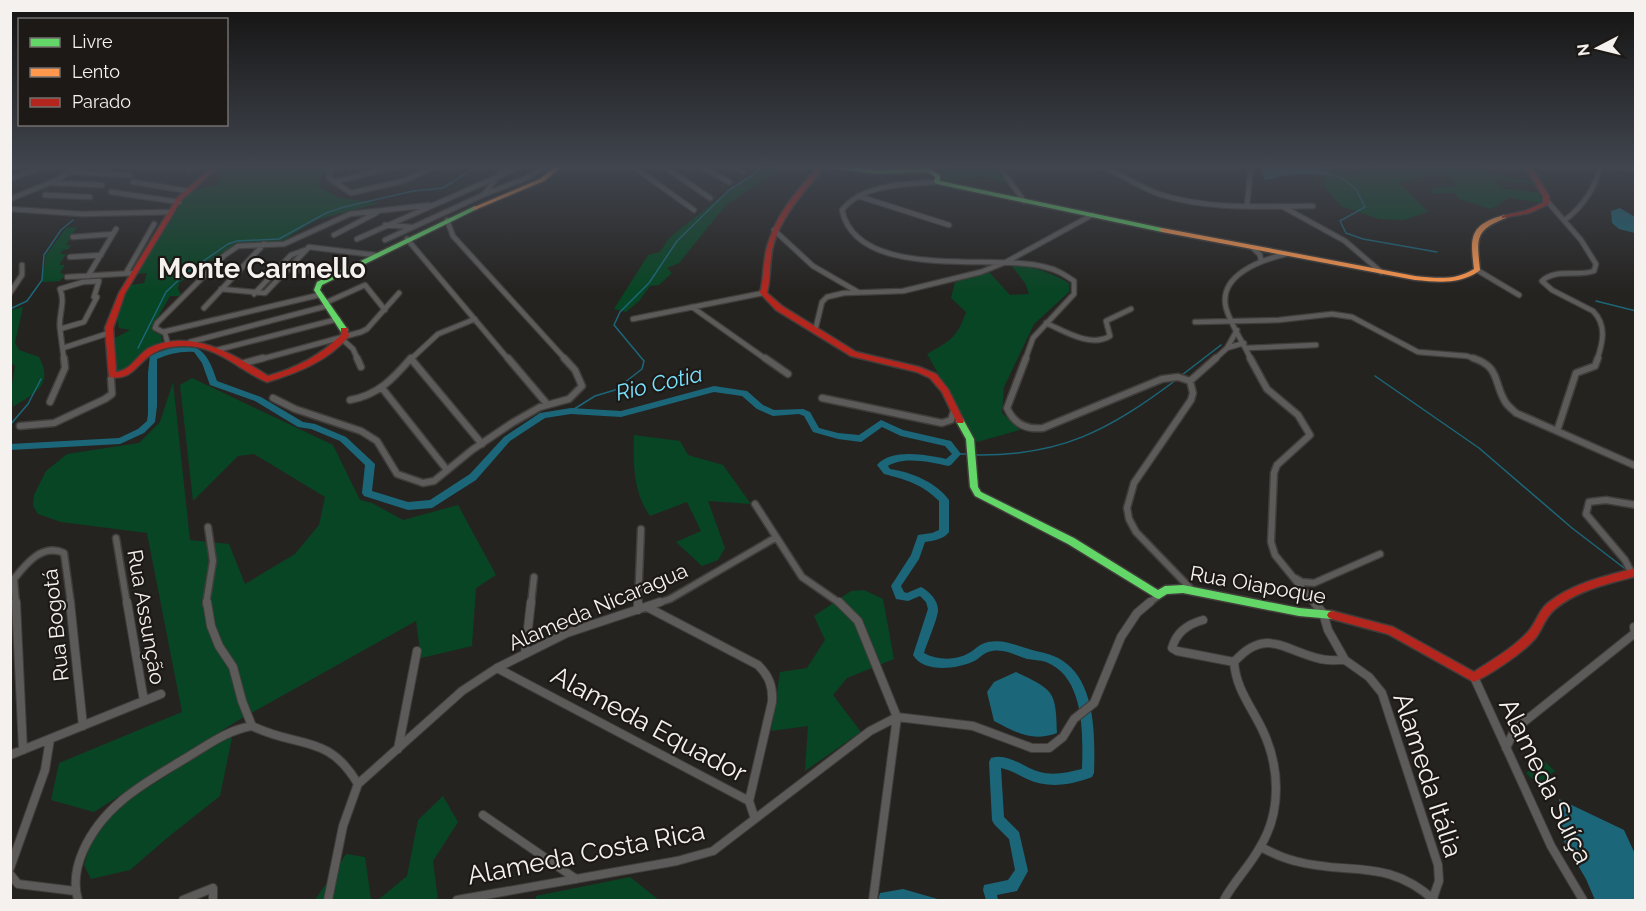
<svg xmlns="http://www.w3.org/2000/svg" width="1646" height="911" viewBox="0 0 1646 911" font-family="Raleway,sans-serif">
<style>
.green{fill:#084524}
.water{fill:#1b6779}
.lines{fill:none;stroke-linecap:round;stroke-linejoin:round}
.stream{stroke:#1b6779;stroke-width:1.5}
.river{fill:#1b6779;fill-rule:evenodd}
.street-far2-casing{stroke:#403d3b;stroke-width:7}
.street-far1-casing{stroke:#403d3b;stroke-width:9}
.street-casing{stroke:#403d3b;stroke-width:10}
.fast-casing{stroke:#403d3b;stroke-width:3}
.slow-casing{stroke:#403d3b;stroke-width:3}
.jam-casing{stroke:#403d3b;stroke-width:3}
.street-far2{stroke:#5c5b5a;stroke-width:4.5}
.street-far1{stroke:#5c5b5a;stroke-width:6}
.street{stroke:#5c5b5a;stroke-width:8}
.fast{fill:#63d668;fill-rule:evenodd}
.slow{fill:#ff974d;fill-rule:evenodd}
.jam{fill:#b3261e;fill-rule:evenodd}
.labels{text-anchor:middle;stroke-width:4.5;stroke-linejoin:round;paint-order:stroke}
.street-label{font-size:21px;fill:#f4f1ef;stroke:#1d1916}
.water-label{font-size:22px;font-style:italic;fill:#78e2ff;stroke:#1d1916}
.near-street-label{font-size:26px;fill:#f4f1ef;stroke:#1d1916}
.district-label{font-size:27px;font-weight:bold;fill:#f4f1ef;stroke:#1d1916}
</style>
<rect width="100%" height="100%" fill="#252320"/>
<path class="green" d="M226,165H330L317,186L340,198L379,203L316,220L282,241L236,243L179,283L178,289L182,296H170L153,326L154,332L161,335L163,344L150,349L130,369L117,372L114,370L112,347L115,338L130,330L119,328L116,314L130,285L144,283L147,273L137,274L185,197L193,190L217,185Z
M757,165H787L726,205L679,263L667,268L672,273L659,285L650,286L639,301L626,312L614,309L648,255L660,252L669,238L748,175Z
M959,165H990L1010,184L981,176L946,182L940,175Z
M1320,165H1330L1356,174L1367,165L1395,169L1430,165H1479L1484,173L1529,181L1535,184L1494,180L1502,188L1539,193L1543,203L1509,198L1491,209L1459,199L1455,193L1433,194L1430,189L1457,186L1443,172L1399,183L1428,212L1404,220L1379,219L1341,206L1325,187Z
M77,227L66,245H71L69,249L63,250L60,254H66L59,265H65L60,273L65,274L60,281L42,282L46,255L66,228Z
M1011,265C1033,265 1051,273 1069,283V292L1034,324L1004,387L1002,413L1020,430L977,442L927,354C950,341 957,338 966,312L951,298L955,282L989,272L1010,295L1029,294L1025,283Z
M23,307L15,343L19,350L39,357C54,385 35,393 13,407L11,391L15,366L11,363V310Z
M192,378L333,445L360,500L372,503L403,520L458,505L496,575L476,588L472,646L421,658L416,621L237,721L94,812L51,800L59,763L182,712L147,533L61,522L38,514L33,506L34,495L46,471L67,454L139,443L160,422L173,382L190,540L229,544L245,584L295,554L319,525L325,497L254,454L238,456L193,501L180,385Z
M634,435L680,441L688,455L723,465L751,504L708,501L725,548L718,560L702,566L676,542L701,531L687,502L650,516C633,493 633,462 634,435Z
M864,590L883,599L894,659L847,678L833,695L861,732L805,771L808,726L771,731L780,672L807,668L825,640L814,616L851,591Z
M233,733L220,796L167,838L130,870L91,879L84,865L93,836L122,804Z
M1543,760L1555,771L1538,784L1526,773Z
M443,796L458,822L433,861L438,900H378L407,876L418,820Z
M346,854L365,857L371,900H315Z
M630,877L659,900H536V896Z"/>
<path class="water" d="M1259,165H1306L1343,178C1315,173 1293,172 1265,180Z
M1620,208L1635,217V233L1619,229L1612,223L1611,211Z
M1016,672C1054,690 1056,691 1057,733C1032,742 1017,733 994,721L987,692L994,682Z
M1559,799L1624,830L1635,854V900H1595L1586,879L1563,840Z
M903,889L941,900H878L880,893Z"/>
<g class="lines">
<path class="stream" d="M1340,177L1356,189L1365,207L1340,221L1346,233L1363,239L1437,252
M1596,301L1636,311
M10,309L27,301L42,280L44,255L61,230L73,220
M138,348L166,292L186,273L228,244L237,241L279,239L326,213L344,207L413,191L443,188L479,165
M1182,375L1221,345
M1375,376L1479,448L1572,528L1628,571
M571,411L595,396L615,390L642,369L644,361L614,325L620,312L649,283L677,241L729,190L753,175L762,165
M10,425L28,404L41,379
M957,454H967
M976,455C1062,456 1109,430 1176,380"/>
<path class="river" d="M190,346C207,349 212,367 217,381L261,397L303,422L315,424L346,437L375,464L372,491L408,502L430,500L470,474L504,437L540,413L571,408L621,411L714,386L747,391L763,405L774,410L803,409L810,412L819,428L838,433L859,435L881,420L903,430L951,441L961,454L951,465L948,466C930,462 904,456 888,466L890,469C911,472 936,482 949,500V532C944,539 933,541 925,542L919,559L901,586L904,592L907,593L921,587C929,591 938,600 938,610C938,618 927,643 924,653C936,660 956,661 969,653C976,649 979,644 988,642C1003,639 1015,645 1029,649C1042,653 1056,654 1067,664C1096,687 1095,740 1094,773L1092,777C1071,785 1048,789 1027,779C1018,775 1011,770 1001,768L1004,817L1019,832L1028,871L1017,891L997,895L998,900H986L983,890L984,885L1008,880L1015,870L1009,839L994,824L992,820L989,762L991,758C1008,752 1024,768 1040,772C1054,776 1069,772 1082,769C1083,735 1085,677 1046,662C1040,660 1033,660 1027,659C1015,655 1005,649 992,651C983,652 980,659 972,662C956,669 923,673 913,655L928,609L926,602L920,596L908,601L896,599L891,586L911,555L918,535L932,533L939,530V501C922,484 907,480 884,474L877,465C892,448 927,455 946,459L952,454L945,446L901,436L882,427L861,442L838,439L813,432L804,416L799,414L773,416L757,409L742,396L714,392L621,417L571,414L545,418L510,441L476,480L432,508L408,510L364,496L362,493L365,465L340,441L311,429L298,427L255,401L210,385L202,363L194,352C180,351 169,354 157,359V406L155,422L144,433L120,444L10,450V444L119,438L138,429L147,421L148,414V373L150,355L174,347Z"/>
<defs>
<path id="street-far2" d="M336,165L330,171L329,178L351,193L403,181L439,165
M631,165L694,210
M662,165L710,198
M699,165L729,182
M734,165L743,172
M998,165L1024,201
M1095,165C1120,171 1138,188 1162,195C1210,210 1263,206 1313,206
M1171,165L1178,168
M1613,165L1636,170
M171,168L175,165
M189,170L196,165
M71,172L130,175
M10,179L47,165
M133,182L188,191
M334,182L400,165
M937,182C907,184 862,184 842,210C857,282 994,253 1045,267C1056,269 1065,275 1074,281V294L1033,338L1025,360
M53,183L102,185
M111,192L179,202
M485,193L506,165
M45,195L90,197
M858,196L949,225
M10,199L57,180L80,165
M1547,201L1581,240L1596,264L1594,271C1577,277 1556,268 1542,281L1552,290L1593,311C1607,325 1603,342 1597,360
M1247,206L1251,165
M1285,208L1345,241L1381,272
M10,209L82,214L171,212
M447,220L453,236L566,360
M1565,220C1582,207 1597,187 1600,165
M385,225L411,227
M774,230L813,266L858,292
M334,235L378,212
M73,237L113,234
M357,239L524,165
M407,239L509,360
M385,240L485,194L524,179L548,165
M1253,248L1260,255L1261,261
M70,257L101,255
M289,269L334,275
M1477,270L1519,295
M126,273L154,224
M88,276L116,229
M67,277L134,273
M99,281L94,297H97L84,322L60,329C58,314 66,303 60,289L83,282Z
M221,289L265,293L309,247L375,255
M10,293L22,275V265
M254,294L291,255L305,250
M325,303L365,285L385,310
M692,307L767,360
M204,308L264,244
M633,319L763,293
M1195,322L1279,320L1332,314L1352,317L1418,352L1467,356L1478,360
M1046,323C1064,331 1091,348 1110,336L1106,321L1131,309
M60,329L64,360
M815,331L822,302L827,297L844,293L903,291L981,272L1006,262L1092,215
M163,332L319,295
M342,339L353,349L358,360
M190,342L327,306
M168,345L165,333L155,328L157,323L225,255L238,246L284,244L350,214L429,205
M63,348L109,333
M1227,348L1237,330
M1246,348L1316,345
M217,350L338,319
M258,360L361,332L367,329L399,293
M410,360L438,334L475,319
M1214,360L1227,348L1244,343
M1251,360C1244,343 1231,326 1226,308C1218,275 1261,260 1286,254"/>
<path id="street-far1" d="M357,358L361,367
M508,358L547,404
M765,358L788,374
M1026,358L1007,408C1014,424 1026,430 1043,428L1162,379L1178,377L1190,381
M1250,358L1267,389L1298,415L1310,435L1277,465L1274,473L1271,542L1275,555L1315,604
M1473,358C1501,367 1493,383 1506,403C1508,406 1513,410 1516,413L1636,466
M412,360L482,444
M241,364L263,358
M1190,381L1193,393L1191,400L1134,483L1127,508L1129,519L1136,532L1194,592
M1190,381L1216,358
M382,388L447,470
M273,398L295,409L361,431L377,441L397,474L423,483L434,481L472,450L512,423L540,407L569,399L582,386L575,370L564,358
M822,398L942,423L951,420L954,411
M350,400C378,395 393,379 411,358
M50,402L65,368L64,358
M20,426L54,423L105,399L112,394L111,379
M1557,431L1576,373L1595,366L1598,358
M755,504L802,577L841,604
M116,538L127,604
M1632,574L1625,560L1586,514L1589,502L1606,500L1636,505
M1295,578L1302,582L1314,583L1380,554
M14,580L16,604
M10,584C23,568 40,542 64,553L71,604
M206,604L213,561L208,527
M531,604L534,577
M638,604L641,529
M655,604L670,599L775,538
M1148,604L1159,595"/>
<path id="street" d="M16,602L23,750
M70,602L83,726
M127,602L144,701
M207,602L211,626L219,646L233,667L242,701L252,726C299,749 328,733 358,784
M839,602L858,621L897,717L873,900
M1314,602L1323,613L1328,630L1345,660L1369,677L1382,693L1438,865L1439,881L1433,898
M647,607L758,665C769,676 773,686 772,702L749,801L755,819
M638,610V602
M1203,620C1188,624 1176,633 1172,648L1177,651L1234,662
M525,654L531,602
M497,668L749,801
M1474,677L1551,846L1583,900
M897,717L973,726L1032,748H1049L1063,737L1074,719L1094,703L1121,637L1137,613L1150,602
M1506,748L1515,729L1635,633L1634,627
M398,749L417,651
M10,755L161,694
M483,815L576,879
M1261,847C1272,853 1283,858 1295,861C1349,876 1386,857 1434,900
M10,868L45,770L50,739
M10,874L18,884L75,891
M78,900C73,883 76,867 83,851C104,804 145,783 186,758C208,745 227,730 252,726
M183,900L213,888V900
M328,900L343,826L358,784L462,691L497,668L567,633L660,602
M457,900L677,861L713,851L870,731L897,717
M1224,900C1234,881 1250,866 1260,847C1282,811 1280,766 1262,729C1251,706 1236,689 1234,662C1266,626 1284,651 1321,659C1329,661 1337,660 1345,660"/>
<path id="fast" d="M820,165H836L877,170L929,168L940,175V181L1162,228L1165,230L1162,232L937,184L934,182L935,177L928,172L877,174L823,167Z
M475,206L478,208L477,209L322,285L320,290L348,330L344,332H341L314,290L317,282Z
M960,418L963,419L974,439L978,487L981,492L1074,538L1158,590L1165,586L1183,585L1299,608L1332,611L1335,612L1337,615L1335,618L1332,619L1299,616L1183,593L1167,594L1159,599L1156,598L1068,544L975,496L970,487L966,439L956,421Z"/>
<path id="slow" d="M557,165H564L544,181L477,209L475,210L472,208L540,179Z
M1504,215L1506,216V218C1474,230 1477,239 1480,270L1479,271C1459,285 1438,282 1415,280L1162,232L1159,230L1162,228L1415,276C1436,278 1455,281 1474,269C1470,237 1469,225 1504,215Z"/>
<path id="jam" d="M215,165H221L181,200L125,293L113,328L116,372C131,371 137,355 149,348C191,328 233,354 268,376C296,368 320,356 341,335V328H347L349,336C328,361 297,373 267,382C243,372 224,352 197,347C182,345 164,346 152,354C136,364 132,381 109,377L105,328L119,293L177,198Z
M820,165H826C805,191 782,214 773,246C769,262 771,277 767,293L782,306L856,352L919,367L936,374L948,389L964,421L963,423H957L942,392L930,378L917,372L851,356L776,310L760,293C764,278 763,262 767,247C776,214 798,189 820,165Z
M1524,165H1530L1549,196V204L1529,213L1502,218V216L1525,211L1543,203V196Z
M1636,568V576C1608,584 1577,590 1555,609C1546,616 1543,627 1537,636C1526,651 1491,674 1474,682L1388,634L1332,619L1329,618L1327,615L1329,612L1332,611L1393,627L1474,672C1492,660 1512,649 1527,633C1536,624 1538,611 1548,603C1573,583 1606,576 1636,568Z"/>
</defs>
<use href="#street-far2" class="street-far2-casing"/>
<use href="#street-far1" class="street-far1-casing"/>
<use href="#street" class="street-casing"/>
<use href="#fast" class="fast-casing"/>
<use href="#slow" class="slow-casing"/>
<use href="#jam" class="jam-casing"/>
<use href="#street-far2" class="street-far2"/>
<use href="#street-far1" class="street-far1"/>
<use href="#street" class="street"/>
<use href="#fast" class="fast"/>
<use href="#slow" class="slow"/>
<use href="#jam" class="jam"/>
</g>
<linearGradient id="sky" x2="0" y2="1"><stop stop-color="#141312"/><stop offset="0.57" stop-color="#40454e"/><stop offset="1" stop-color="#40454e" stop-opacity="0"/></linearGradient>
<rect width="1646" height="292" fill="url(#sky)"/>
<g class="labels">
<g class="street-label">
<text transform="translate(1258 585) rotate(10)" y="7">Rua Oiapoque</text>
<text transform="translate(598 607) rotate(-23)" y="7">Alameda Nicaragua</text>
<text transform="translate(146 617) rotate(80)" y="7">Rua Assunção</text>
<text transform="translate(56 625) rotate(-96)" y="7">Rua Bogotá</text>
</g>
<g class="water-label">
<text transform="translate(659 383) rotate(-13)" y="8">Rio Cotia</text>
</g>
<g class="near-street-label">
<text transform="translate(649 724) rotate(28)" y="9">Alameda Equador</text>
<text transform="translate(1428 775) rotate(72)" y="9">Alameda Itália</text>
<text transform="translate(1546 781) rotate(64)" y="9">Alameda Suíça</text>
<text transform="translate(586 853) rotate(-11)" y="9">Alameda Costa Rica</text>
</g>
<g class="district-label">
<text x="262" y="278">Monte Carmello</text>
</g>
</g>
<rect width="1646" height="911" fill="none" stroke="#f4f1ef" stroke-width="24"/>
<rect x="18" y="18" width="210" height="108" fill="#1d1916" stroke="#736f6d" stroke-width="1.5"/>
<rect x="30" y="38" width="30" height="9" fill="#63d668" stroke="#736f6d" stroke-width="1.5"/>
<text x="72" y="48" font-size="18" fill="#f4f1ef">Livre</text>
<rect x="30" y="68" width="30" height="9" fill="#ff974d" stroke="#736f6d" stroke-width="1.5"/>
<text x="72" y="78" font-size="18" fill="#f4f1ef">Lento</text>
<rect x="30" y="98" width="30" height="9" fill="#b3261e" stroke="#736f6d" stroke-width="1.5"/>
<text x="72" y="108" font-size="18" fill="#f4f1ef">Parado</text>
<g transform="translate(1598 48) rotate(263)" stroke="#1d1916" stroke-width="4.5" paint-order="stroke">
<path d="M0-4.5L10 22L0 15L-10 22Z" fill="#f4f1ef"/>
<text y="-9" font-size="16" font-weight="bold" text-anchor="middle" fill="#f4f1ef">N</text>
</g>
</svg>
